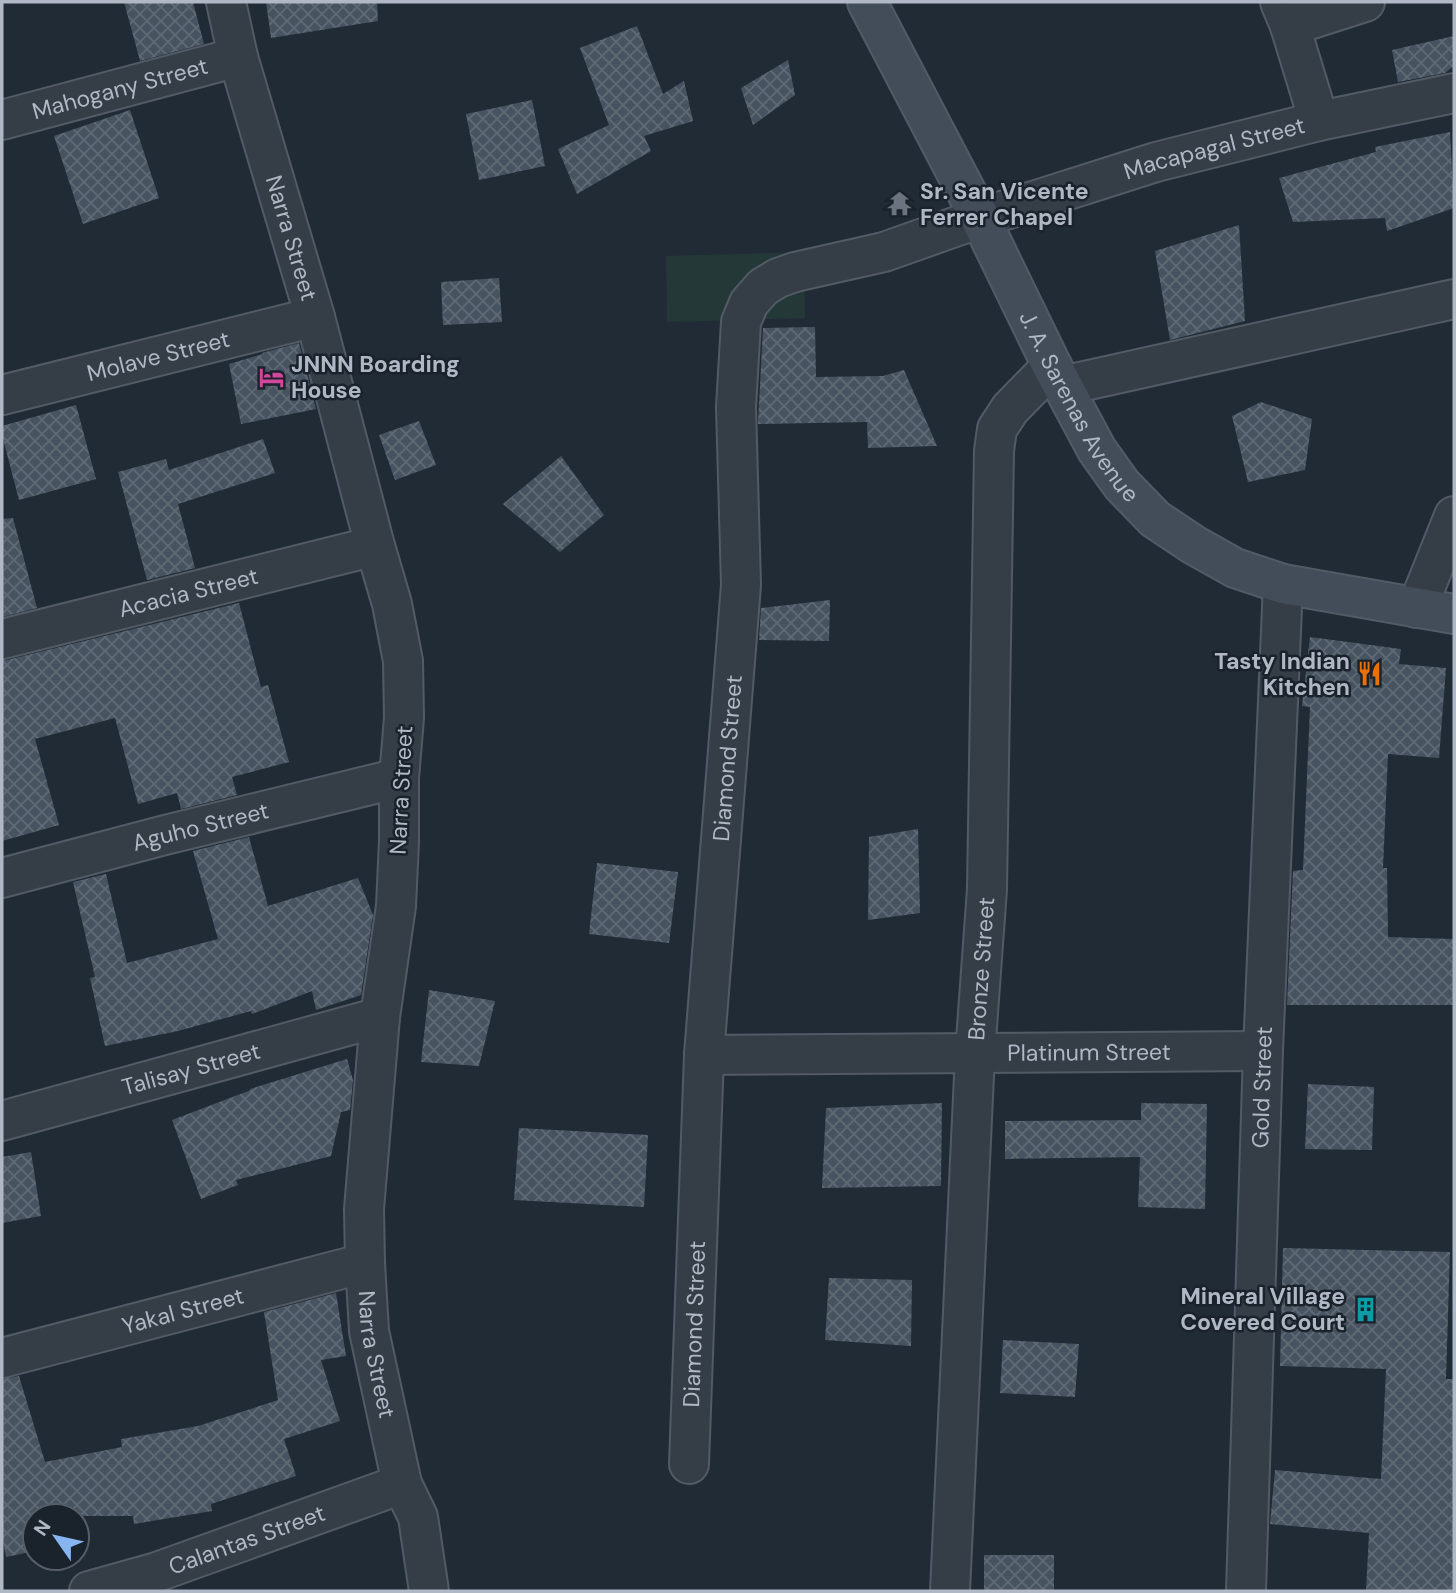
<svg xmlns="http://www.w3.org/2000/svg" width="1456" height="1593" viewBox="0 0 1456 1593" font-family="'DM Sans',sans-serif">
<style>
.park{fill:#243838}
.building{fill:url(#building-cross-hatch)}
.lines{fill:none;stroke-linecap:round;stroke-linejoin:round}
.minor-casing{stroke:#525b65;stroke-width:42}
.secondary-casing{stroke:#525b65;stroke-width:42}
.minor{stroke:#353d47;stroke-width:38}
.secondary{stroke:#434d5a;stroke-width:38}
.labels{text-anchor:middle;stroke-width:5;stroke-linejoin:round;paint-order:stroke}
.street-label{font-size:23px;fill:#afb8c4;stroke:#1a222b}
.poi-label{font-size:23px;font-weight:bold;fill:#afb8c4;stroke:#1a222b;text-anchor:start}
</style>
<defs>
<pattern id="building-cross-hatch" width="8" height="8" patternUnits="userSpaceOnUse" patternTransform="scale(1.75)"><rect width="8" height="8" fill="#475360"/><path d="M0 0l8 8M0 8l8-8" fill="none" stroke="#5f6a75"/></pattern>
</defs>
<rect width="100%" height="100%" fill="#212b36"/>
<path class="park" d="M804,252L805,318L667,322L666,256Z"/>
<path class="building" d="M124,2H193L204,44L140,61Z
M266,2H377L378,21L271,38Z
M637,26L663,94L684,81L693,121L644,136L651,151L577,194L558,149L609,125L580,48Z
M1454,36V66L1445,73L1398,82L1392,50Z
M788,60L795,95L753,125L741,88Z
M532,100L545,166L479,180L466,114Z
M130,110L159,198L83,224L54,136Z
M1450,132L1454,208L1387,231L1385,218L1293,222L1279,178L1376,152L1375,147Z
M1239,225L1245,321L1170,340L1155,251Z
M499,278L502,322L443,325L441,282Z
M815,327L816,377L883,376L904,370L937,446L868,448L867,422L758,424L763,328Z
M299,343L316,409L241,424L229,364L263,354L262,353Z
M1261,402L1312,419L1305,470L1248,482L1232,416Z
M76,405L96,479L19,500L2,435V426Z
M419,421L436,465L395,480L379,435Z
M263,439L275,473L178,504L195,568L147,580L118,472L166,459L169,470Z
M561,456L604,515L560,552L503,504Z
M13,518L37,608L2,617V519Z
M830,600L829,641L759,640L761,608Z
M239,603L261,687L268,685L289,762L232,777L237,795L181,809L177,793L138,804L115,718L35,739L59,825L2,841V660H7Z
M1310,637L1401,649L1399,664L1446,668L1439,758L1388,754L1383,868H1387L1388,937L1454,939V1005H1287L1293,871L1303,870L1310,707L1302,706Z
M918,829L920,913L868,920L869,837Z
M249,837L268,906L358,878L373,915L361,995L316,1010L312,991L252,1014L251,1011L178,1031L105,1046L90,978L95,977L73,882L106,874L127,963L218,939L193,851Z
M597,863L678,872L669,943L589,934Z
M429,990L495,1001L479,1066L421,1062Z
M347,1059L353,1080L350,1110L341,1112L331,1156L236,1180L238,1185L201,1199L172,1120L251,1090L250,1089Z
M1308,1084L1374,1087L1372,1150L1305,1149Z
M942,1103L941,1186L822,1188L826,1108Z
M1141,1103L1207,1104L1205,1209L1138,1207L1140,1157L1005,1159V1121L1141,1120Z
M519,1128L648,1135L644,1207L514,1200Z
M31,1152L41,1216L2,1223V1157Z
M1283,1248L1450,1252L1446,1379H1454V1591H1366L1369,1533L1270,1524L1275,1470L1381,1479L1386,1369L1280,1366Z
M829,1278L912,1280L911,1346L825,1340Z
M336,1293L346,1356L321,1360L340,1421L284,1439L296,1476L211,1504L212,1511L134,1524L133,1516H35V1551L6,1557L2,1535V1379L19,1376L45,1462L122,1447L121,1439L198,1426L278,1400L264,1312Z
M1003,1340L1079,1344L1075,1397L1000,1393Z
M984,1555H1054V1591H984Z"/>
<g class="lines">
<defs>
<g id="minor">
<path id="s1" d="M226,2L238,57L315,317L375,546L392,604L403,661L404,718L399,778V841L396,906L380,1017L364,1209L365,1263L369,1331L402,1484L418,1517L429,1591"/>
<path d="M1280,2L1290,26L1319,121"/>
<path d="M1290,26L1365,2"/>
<path id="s2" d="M2,120L238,57"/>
<path d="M1062,386L1454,299"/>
<path id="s3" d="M2,395L315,317"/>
<path d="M1417,608L1454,516"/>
<path id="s4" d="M2,639L375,546"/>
<path id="s5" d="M2,878L165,835L399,778"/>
<path id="s6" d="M704,1055L1263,1051"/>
<path id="s7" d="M2,1121L380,1017"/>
<path id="s8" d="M2,1358L365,1263"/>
<path id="s9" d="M689,1464L704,1055L741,585L736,407L741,322L749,303L763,287L778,278L795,272L884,252L980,218L1156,162L1319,121L1454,93"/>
<path id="s10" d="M89,1591L157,1572L402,1484"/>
<path id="s11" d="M950,1591L975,1054L987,889L994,451L997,429L1010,409L1052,366"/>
<path id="s12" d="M1246,1591L1263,1051L1283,584"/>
</g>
<g id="secondary">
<path id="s13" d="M867,2L980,218L1052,366L1097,450L1122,485L1155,519L1194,545L1235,568L1283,584L1454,614"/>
</g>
</defs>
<use href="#minor" class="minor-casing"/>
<use href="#secondary" class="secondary-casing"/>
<use href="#minor" class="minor"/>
<use href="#secondary" class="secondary"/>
</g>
<defs>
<symbol id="temple-bare" viewBox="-9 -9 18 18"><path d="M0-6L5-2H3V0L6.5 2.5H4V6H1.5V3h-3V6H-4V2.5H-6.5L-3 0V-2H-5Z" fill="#6b7280" stroke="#1a222b" stroke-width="2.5" paint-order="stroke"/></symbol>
<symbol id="hotel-bare" viewBox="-9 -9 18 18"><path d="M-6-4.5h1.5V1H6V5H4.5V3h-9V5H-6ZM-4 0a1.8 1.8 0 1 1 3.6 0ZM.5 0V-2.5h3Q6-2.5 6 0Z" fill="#d1479c" stroke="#1a222b" stroke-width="2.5" paint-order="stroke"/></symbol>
<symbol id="restaurant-bare" viewBox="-9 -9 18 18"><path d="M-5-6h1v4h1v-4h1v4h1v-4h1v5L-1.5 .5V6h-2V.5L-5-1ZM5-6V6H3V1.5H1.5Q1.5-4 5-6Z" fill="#e8710a" stroke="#1a222b" stroke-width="2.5" paint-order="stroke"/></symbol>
<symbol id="building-bare" viewBox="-9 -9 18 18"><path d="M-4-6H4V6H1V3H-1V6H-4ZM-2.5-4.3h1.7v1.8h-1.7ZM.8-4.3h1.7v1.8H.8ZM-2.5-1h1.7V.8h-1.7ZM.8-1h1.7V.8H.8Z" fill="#0f9aa8" stroke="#1a222b" stroke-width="2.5" paint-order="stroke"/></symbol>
</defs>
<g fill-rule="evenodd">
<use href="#temple-bare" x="882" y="186" width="35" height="35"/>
<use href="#hotel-bare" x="254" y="360" width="35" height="35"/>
<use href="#restaurant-bare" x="1352" y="656" width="35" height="35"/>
<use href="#building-bare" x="1348" y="1292" width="35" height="35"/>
</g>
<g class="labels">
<g class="street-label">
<text dy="8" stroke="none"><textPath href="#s2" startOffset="122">Mahogany Street</textPath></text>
<text dy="8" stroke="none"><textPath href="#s9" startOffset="1659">Macapagal Street</textPath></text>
<text dy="8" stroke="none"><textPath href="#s1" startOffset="245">Narra Street</textPath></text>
<text dy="8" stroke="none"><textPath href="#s3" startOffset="161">Molave Street</textPath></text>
<text dy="8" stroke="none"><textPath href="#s13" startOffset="457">J. A. Sarenas Avenue</textPath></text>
<text dy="8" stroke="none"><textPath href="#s4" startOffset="192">Acacia Street</textPath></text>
<text dy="8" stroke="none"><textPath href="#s9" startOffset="707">Diamond Street</textPath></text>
<text transform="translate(401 790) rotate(-87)" y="8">Narra Street</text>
<text dy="8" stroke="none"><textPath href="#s5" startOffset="205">Aguho Street</textPath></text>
<text dy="8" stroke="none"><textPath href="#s11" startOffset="623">Bronze Street</textPath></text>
<text dy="8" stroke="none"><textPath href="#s6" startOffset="385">Platinum Street</textPath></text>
<text dy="8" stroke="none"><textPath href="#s7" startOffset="196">Talisay Street</textPath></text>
<text dy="8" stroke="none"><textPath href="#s12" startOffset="504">Gold Street</textPath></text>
<text dy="8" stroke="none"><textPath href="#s8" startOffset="187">Yakal Street</textPath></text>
<text dy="8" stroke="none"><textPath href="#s9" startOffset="140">Diamond Street</textPath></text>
<text dy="8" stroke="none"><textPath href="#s1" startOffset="1379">Narra Street</textPath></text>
<text dy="8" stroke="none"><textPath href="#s10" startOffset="166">Calantas Street</textPath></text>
</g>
<g class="poi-label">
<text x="920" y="199">Sr. San Vicente<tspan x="920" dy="26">Ferrer Chapel</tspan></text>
<text x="291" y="372">JNNN Boarding<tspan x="291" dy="26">House</tspan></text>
<text x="1350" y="669" text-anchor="end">Tasty Indian<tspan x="1350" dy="26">Kitchen</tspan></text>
<text x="1345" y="1304" text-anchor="end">Mineral Village<tspan x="1345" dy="26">Covered Court</tspan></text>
</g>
</g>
<rect width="1456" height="1593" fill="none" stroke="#afb8c4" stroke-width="7"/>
<g transform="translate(56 1537) rotate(304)"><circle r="33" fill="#1a222b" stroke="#565e68" stroke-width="2"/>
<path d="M0-5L12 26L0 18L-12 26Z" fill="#86b5f2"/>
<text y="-10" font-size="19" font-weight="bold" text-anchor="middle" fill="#afb8c4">N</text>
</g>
</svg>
